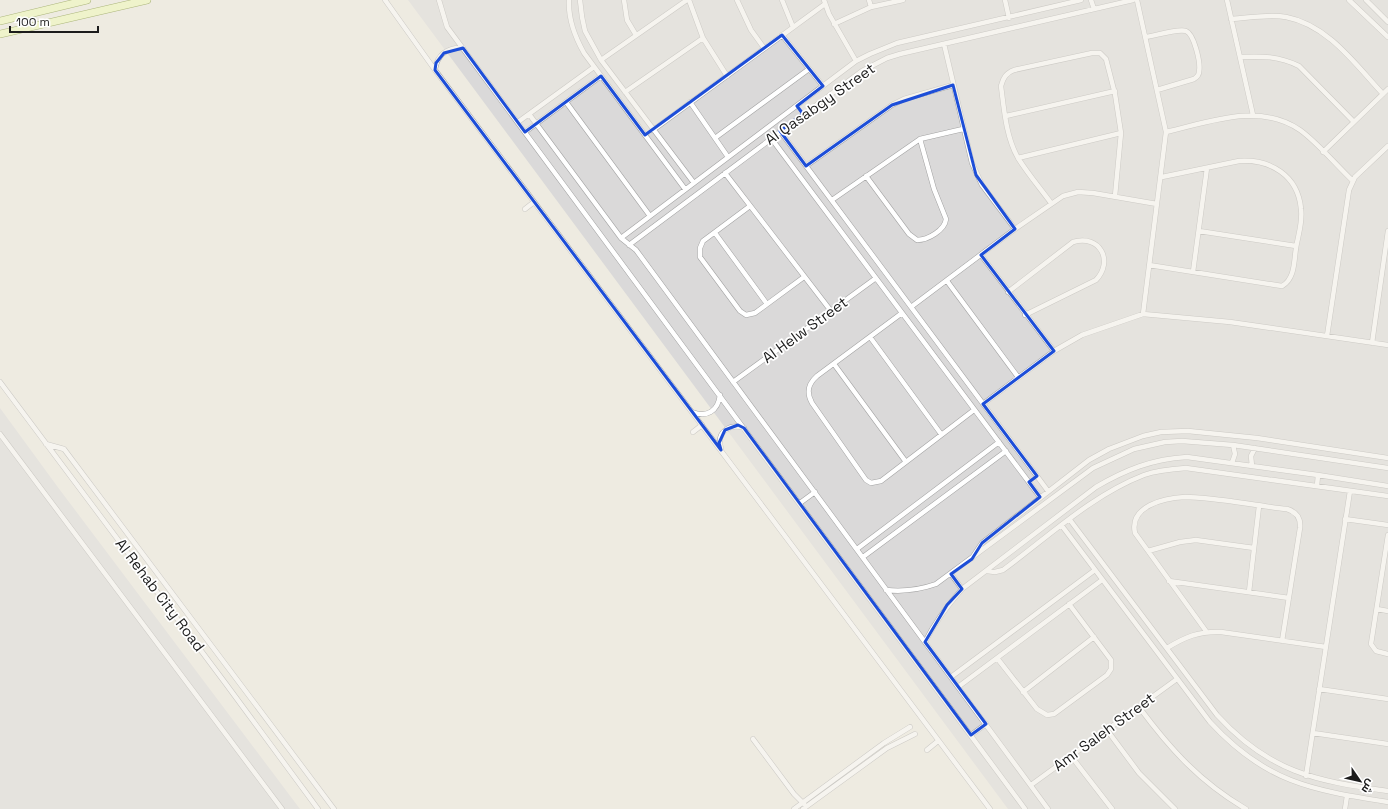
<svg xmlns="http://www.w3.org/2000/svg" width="1388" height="809" viewBox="0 0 1388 809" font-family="'Space Grotesk',Cairo,sans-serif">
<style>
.residential{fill:#dad9d9}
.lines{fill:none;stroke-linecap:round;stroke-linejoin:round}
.minor-casing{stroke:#a3a3a3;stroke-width:5.5}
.secondary-casing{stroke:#5b7600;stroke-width:8}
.minor{stroke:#fff;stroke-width:4.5}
.secondary{stroke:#f0fdb0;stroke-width:7}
.marked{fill:none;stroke:#1d4ed8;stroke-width:3;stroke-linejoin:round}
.labels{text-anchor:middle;stroke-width:3.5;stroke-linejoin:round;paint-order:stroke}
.street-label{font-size:15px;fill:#1c1c1c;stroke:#fff}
</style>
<rect width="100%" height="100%" fill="#eeebe1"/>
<path class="residential" d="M408,0H1388V809H1008Z
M0,408L57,486L300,809H0Z"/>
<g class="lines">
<defs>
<path id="minor" d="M385,0L435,70L990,809
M439,0L447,27L1025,809
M569,0C568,19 575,37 584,53L685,189
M580,0L582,17L585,31L601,60L694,183
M624,0L627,20L636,35
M689,0L703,38L727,76
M737,0L751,30L764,48
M782,0L793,27
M824,0L829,14L856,61
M869,0L871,7
M1005,0L1009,18
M1091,0L1094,9
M1137,0L1166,132L1143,314
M1227,0L1253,115
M1349,0L1388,37
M1366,0L1388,22
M1231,19C1249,18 1269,14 1286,17C1328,25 1355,64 1383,94
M834,24L871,7L903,0
M782,35L823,86
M1146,37C1155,36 1178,28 1186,31C1194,34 1201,63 1199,72C1199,75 1197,77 1194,79L1157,90
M944,44L972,163L982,185L1015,229
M1240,57C1262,56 1279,56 1299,66L1354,122
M601,60L687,0
M435,70C437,55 447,47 463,48
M625,92L703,38
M566,102L650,216
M690,102L728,157
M529,114L621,238L636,250L1048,809
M1006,116L1115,91
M518,122L594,67
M653,130L825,4
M780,131L1048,491
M525,132L601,76
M1166,132C1210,122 1259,102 1300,130C1317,142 1337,166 1353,181
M715,138L809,69
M771,138L1040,497
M1323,152L1388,89
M1018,158L1121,133
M806,166L892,105L904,99L953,85
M725,173L831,311
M866,176L909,234L917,240C928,240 945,230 946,219L934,189L920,139
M832,200L920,139L963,129
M1051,203C1040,188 1028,174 1018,158C1006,137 1004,109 1001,86C1003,78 1006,73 1014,70L1092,53H1100L1106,59L1115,94L1121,133L1115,196
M750,206L703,241L700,248V257L740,311L746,315L755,313L804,277
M525,209L534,202
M1199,231L1296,246
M715,233L767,304
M621,238L856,61L870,54L897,43L1081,0
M629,245L862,71L887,58L900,54L1133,0
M981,255L1054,351
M1149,265L1282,286C1295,279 1294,261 1296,248C1298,236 1303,221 1301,209C1298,175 1270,159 1239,161L1162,177
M1193,272L1207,168
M947,281L1018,377
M1008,292L1073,242C1100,234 1114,261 1096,280L1025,315
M911,307L1015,229L1063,196L1078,192L1093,193L1157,204
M902,313L817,376C808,384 806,392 812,403L866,480L871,483L881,481L974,410
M1327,336L1349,190L1355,177L1388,146
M870,337L941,434
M1372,343L1388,231
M834,364L906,462
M0,382L226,684L318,809
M733,382L876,278
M983,404L1054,351L1082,335L1143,314L1230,322L1388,345
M692,412C707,418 718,411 720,395
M693,432L702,425
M0,434L282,809
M46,444L64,449L334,809
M721,448C716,432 730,423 744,428
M1232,463L1235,454L1233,445
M1252,466L1251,456L1255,448
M1317,486L1318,475
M800,503L815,492
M1345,519L1388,525
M1070,520L1217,715C1269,772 1315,781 1388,791
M1062,526L1210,722C1265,782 1311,790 1388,802
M1388,535L1371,644L1376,651L1388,654
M857,549L999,442
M1148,551L1180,542L1196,540L1254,548
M863,557L1006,451
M972,558L982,543L1089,460L1109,449L1143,436L1161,432L1188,431L1257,438L1388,458
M987,571L995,572L1003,570C1048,537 1092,495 1144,475C1158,470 1172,469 1186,468L1388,496
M951,574L962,589
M1169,581L1289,598
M886,590C905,592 919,590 936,584L1093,468L1134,449L1165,442L1182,441L1233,445L1388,468
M1249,592L1259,506
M1377,609L1388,611
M1206,631L1135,533C1129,506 1164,498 1185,497C1215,497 1256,506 1287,509C1297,512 1301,518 1300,528L1282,641
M925,642C935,622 947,606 962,589L1096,487C1125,470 1152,459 1187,457L1318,475L1388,486
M1167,648C1185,637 1199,631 1221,632L1326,647
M997,658L1037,709L1047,715L1054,714L1107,675L1111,669V660L1069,604
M951,677L1095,570
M958,687L1102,580
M1319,689L1388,699
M1023,692L1094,637
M1139,707C1171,750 1200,782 1246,809
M1107,730L1139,773L1175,809
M1313,733L1388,744
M971,735L986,724
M753,739L794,794L804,804
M927,750L938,741
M1071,756L1112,809
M1306,776L1350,491
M1031,785L1177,679
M794,809L884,743L910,727
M803,809L887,748L915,734
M1345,809L1347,796"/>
<path id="secondary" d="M0,21L87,0
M0,34L147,0"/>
</defs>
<use href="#minor" class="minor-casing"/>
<use href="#secondary" class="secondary-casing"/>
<use href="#minor" class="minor"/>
<use href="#secondary" class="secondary"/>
</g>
<path d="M0 0H1388V809H0ZM782,35L823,86L797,106L803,114L780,131L806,166L892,105L953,85L976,175L1015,229L981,255L1054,351L983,404L1037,476L1029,482L1040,497L982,543L972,559L951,574L962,589L947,605L925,642L986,724L971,735L744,428L738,425L725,430L719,443L721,450L435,70L436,63L444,53L463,48L525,132L601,76L645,135Z" fill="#eeebe1" fill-opacity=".55" fill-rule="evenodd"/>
<path class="marked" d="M782,35L823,86L797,106L803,114L780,131L806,166L892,105L953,85L976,175L1015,229L981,255L1054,351L983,404L1037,476L1029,482L1040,497L982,543L972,559L951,574L962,589L947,605L925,642L986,724L971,735L744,428L738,425L725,430L719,443L721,450L435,70L436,63L444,53L463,48L525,132L601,76L645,135Z"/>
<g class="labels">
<g class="street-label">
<text transform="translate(820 104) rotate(-35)" y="5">Al Qasabgy Street</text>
<text transform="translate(805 330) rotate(-36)" y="5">Al Helw Street</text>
<text transform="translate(160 595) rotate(53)" y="5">Al Rehab City Road</text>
<text transform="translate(1104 732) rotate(-36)" y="5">Amr Saleh Street</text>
</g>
</g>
<g transform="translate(1360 781) rotate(124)" stroke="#ffffff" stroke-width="3" paint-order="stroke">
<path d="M0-3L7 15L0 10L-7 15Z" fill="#1c1c1c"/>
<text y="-6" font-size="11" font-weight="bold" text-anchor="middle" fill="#1c1c1c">ش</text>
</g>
<path d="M10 26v6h88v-6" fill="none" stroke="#1c1c1c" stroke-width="2"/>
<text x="16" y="26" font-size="12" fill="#1c1c1c" stroke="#ffffff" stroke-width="3" paint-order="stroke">100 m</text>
</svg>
